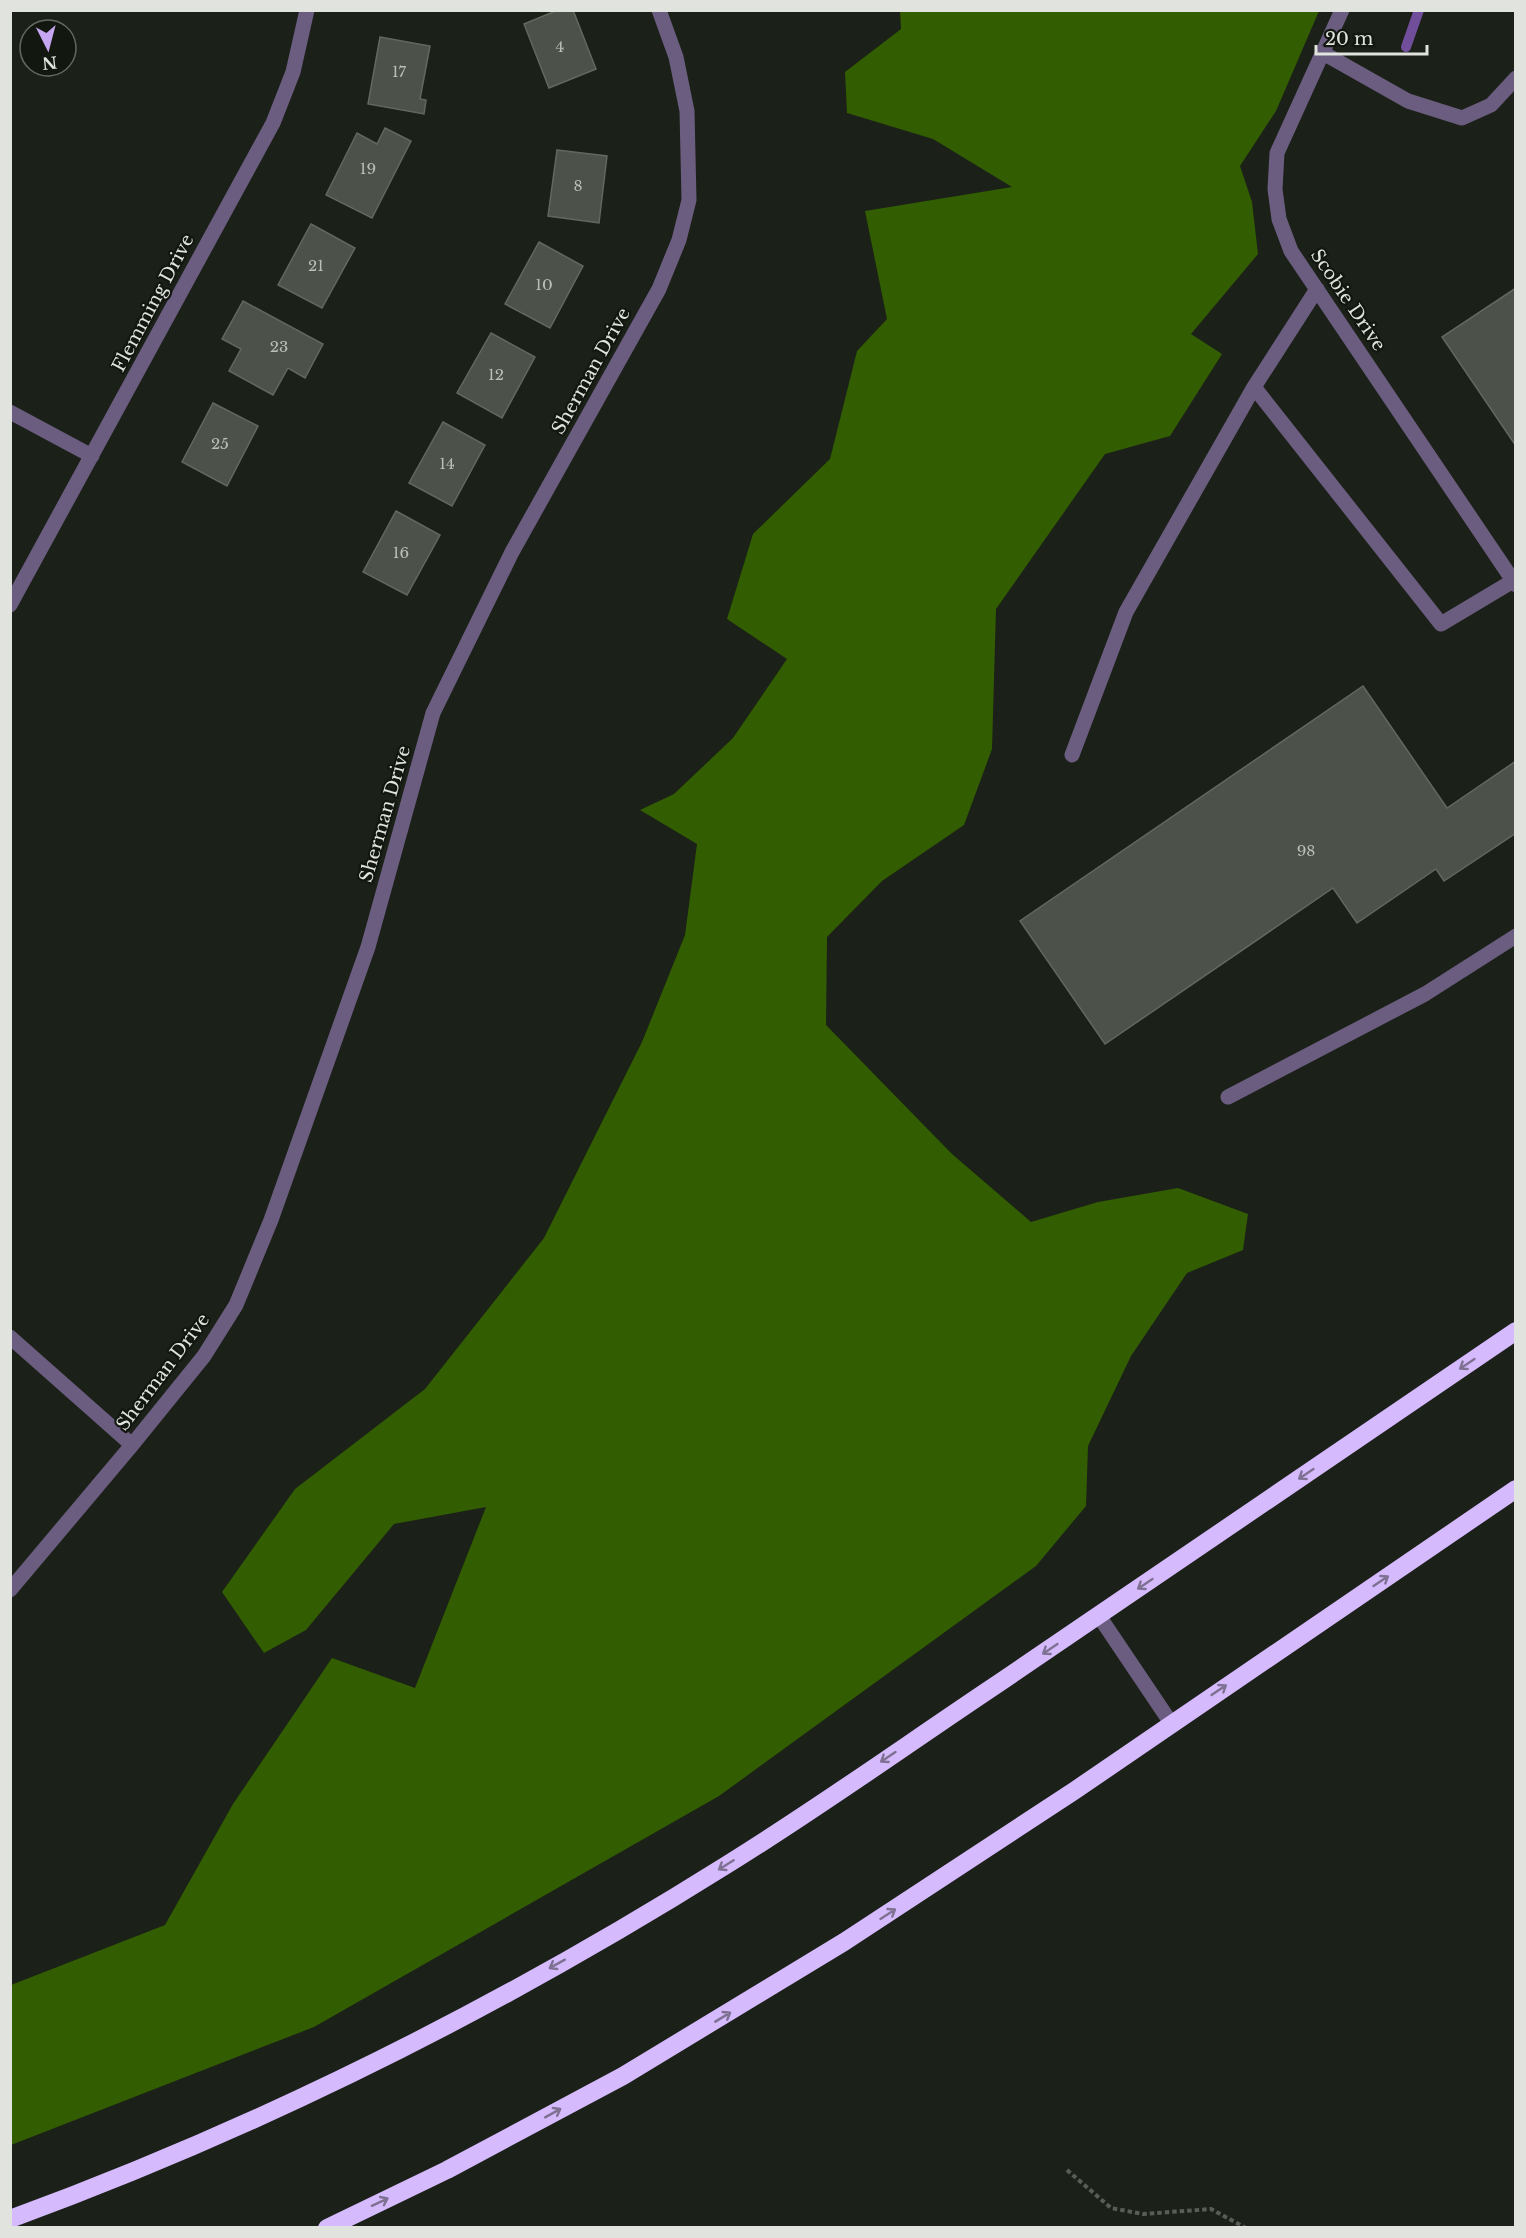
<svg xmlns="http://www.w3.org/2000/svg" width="1526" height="2238" viewBox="0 0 1526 2238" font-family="'Libre Baskerville',serif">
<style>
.forest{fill:#325d01}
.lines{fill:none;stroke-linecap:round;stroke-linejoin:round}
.stream{stroke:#704e9a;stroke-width:10}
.building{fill:#4c5249;stroke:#62685e;stroke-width:1.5}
.path{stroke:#595d56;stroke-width:4;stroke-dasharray:4.5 3;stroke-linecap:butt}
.lane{stroke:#6b5d7f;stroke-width:15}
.street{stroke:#6b5d7f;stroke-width:15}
.highway{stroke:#d6bafe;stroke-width:18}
.oneway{stroke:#7e7192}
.labels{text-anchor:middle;stroke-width:4.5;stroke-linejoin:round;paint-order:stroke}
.number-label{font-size:15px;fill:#bbbfb9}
.street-label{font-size:18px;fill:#e0e3de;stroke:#12170f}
</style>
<rect width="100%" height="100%" fill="#1b2018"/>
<path class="forest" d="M900,11H1319L1276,111L1240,166L1252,202L1258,254L1191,334L1222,354L1170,436L1105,454L996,609L992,749L964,825L882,881L827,937L826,1025L952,1154L1031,1222L1098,1202L1178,1188L1248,1214L1243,1250L1187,1273L1131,1356L1088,1446L1086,1506L1036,1566L719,1796L314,2027L11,2145V1985L165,1925L233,1804L332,1658L415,1688L486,1507L394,1524L306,1630L264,1653L222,1592L295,1489L425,1389L544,1238L642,1042L685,935L697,844L640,810L674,794L733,738L787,659L727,619L753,534L830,459L857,351L887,319L865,211L1012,187L933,139L847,113L845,72L901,29Z"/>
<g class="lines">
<path class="stream" d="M1406,47L1419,10"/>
</g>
<path class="building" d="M558,10H573L596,69L549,88L524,24Z
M380,37L430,46L420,99L426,100L424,114L368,104Z
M385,128L411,141L372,218L326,195L357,133L377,144Z
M557,150L607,156L599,223L548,216Z
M311,224L355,248L322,308L278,285Z
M539,242L583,266L550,328L505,304Z
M1516,288V446L1442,337Z
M243,301L323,344L305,378L288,368L273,395L229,371L241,349L222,339Z
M491,333L535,357L502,418L457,393Z
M213,403L258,426L227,486L182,462Z
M443,422L485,445L452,506L409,483Z
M396,511L440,535L407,595L363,572Z
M1363,686L1447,808L1516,761V833L1444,881L1436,869L1357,923L1333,888L1105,1044L1020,921Z"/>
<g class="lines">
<path class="path" d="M1067,2170L1111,2208L1143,2214L1211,2209L1246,2228"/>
<path class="lane" d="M1323,53L1408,101L1462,118L1491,105L1516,78
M1317,289L1254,387L1441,624L1513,581
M1072,755L1126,612L1254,387
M1228,1097L1425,994L1516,936
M1099,1616L1171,1723"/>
<path class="street" d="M1342,10L1277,153L1275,189L1279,219L1291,251L1516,585
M10,412L92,456
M10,605L273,123L293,72L307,10
M10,1337L132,1445
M10,1590L132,1445L204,1356L236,1305L271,1220L368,947L433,713L512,552L659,289L679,240L689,200L687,111L676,57L659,10"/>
<path class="highway" d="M10,2219C261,2127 502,2006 728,1864C820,1807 909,1743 999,1683C1172,1567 1343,1448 1516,1331
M327,2228L447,2170L623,2076L844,1942L1074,1791L1516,1489"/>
</g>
<defs><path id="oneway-shaft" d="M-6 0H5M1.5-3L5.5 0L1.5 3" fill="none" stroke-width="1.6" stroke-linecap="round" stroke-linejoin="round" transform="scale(1.5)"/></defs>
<g class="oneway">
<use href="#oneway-shaft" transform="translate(1467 1364) rotate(146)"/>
<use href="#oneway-shaft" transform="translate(1306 1474) rotate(146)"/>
<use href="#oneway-shaft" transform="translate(1381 1581) rotate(-34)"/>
<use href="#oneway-shaft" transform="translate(1145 1584) rotate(146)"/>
<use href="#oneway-shaft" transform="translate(1050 1649) rotate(146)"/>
<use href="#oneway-shaft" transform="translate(1219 1690) rotate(-34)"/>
<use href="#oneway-shaft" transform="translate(888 1757) rotate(146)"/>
<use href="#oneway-shaft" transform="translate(726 1865) rotate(148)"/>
<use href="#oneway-shaft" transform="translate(888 1914) rotate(-33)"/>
<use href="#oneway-shaft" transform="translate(557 1964) rotate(151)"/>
<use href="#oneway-shaft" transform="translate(723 2017) rotate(-31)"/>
<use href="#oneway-shaft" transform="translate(553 2113) rotate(-29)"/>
<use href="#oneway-shaft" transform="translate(380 2202) rotate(-25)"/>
</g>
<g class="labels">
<g class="number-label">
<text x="560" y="52">4</text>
<text x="399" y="77">17</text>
<text x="368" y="174">19</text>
<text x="578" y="191">8</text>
<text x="316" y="271">21</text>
<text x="544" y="290">10</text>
<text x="279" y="352">23</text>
<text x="496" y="380">12</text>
<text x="220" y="449">25</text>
<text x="447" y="469">14</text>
<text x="401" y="558">16</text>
<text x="1306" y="856">98</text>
</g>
<g class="street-label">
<text transform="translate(1348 300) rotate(56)" y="6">Scobie Drive</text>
<text transform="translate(153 303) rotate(-62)" y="6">Flemming Drive</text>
<text transform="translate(591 371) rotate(-61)" y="6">Sherman Drive</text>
<text transform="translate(385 814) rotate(-74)" y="6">Sherman Drive</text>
<text transform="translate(163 1372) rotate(-53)" y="6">Sherman Drive</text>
</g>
</g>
<rect width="1526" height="2238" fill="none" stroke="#e0e3de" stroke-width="24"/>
<g transform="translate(48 48) rotate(174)"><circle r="28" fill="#12170f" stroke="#646962" stroke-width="1.5"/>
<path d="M0-4.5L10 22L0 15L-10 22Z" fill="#c5a7f1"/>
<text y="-9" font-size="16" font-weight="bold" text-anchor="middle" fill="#e0e3de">N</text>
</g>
<path d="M1316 45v9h111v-9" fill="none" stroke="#e0e3de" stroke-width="3"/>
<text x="1325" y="45" font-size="18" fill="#e0e3de" stroke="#12170f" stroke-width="4.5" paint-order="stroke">20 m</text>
</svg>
